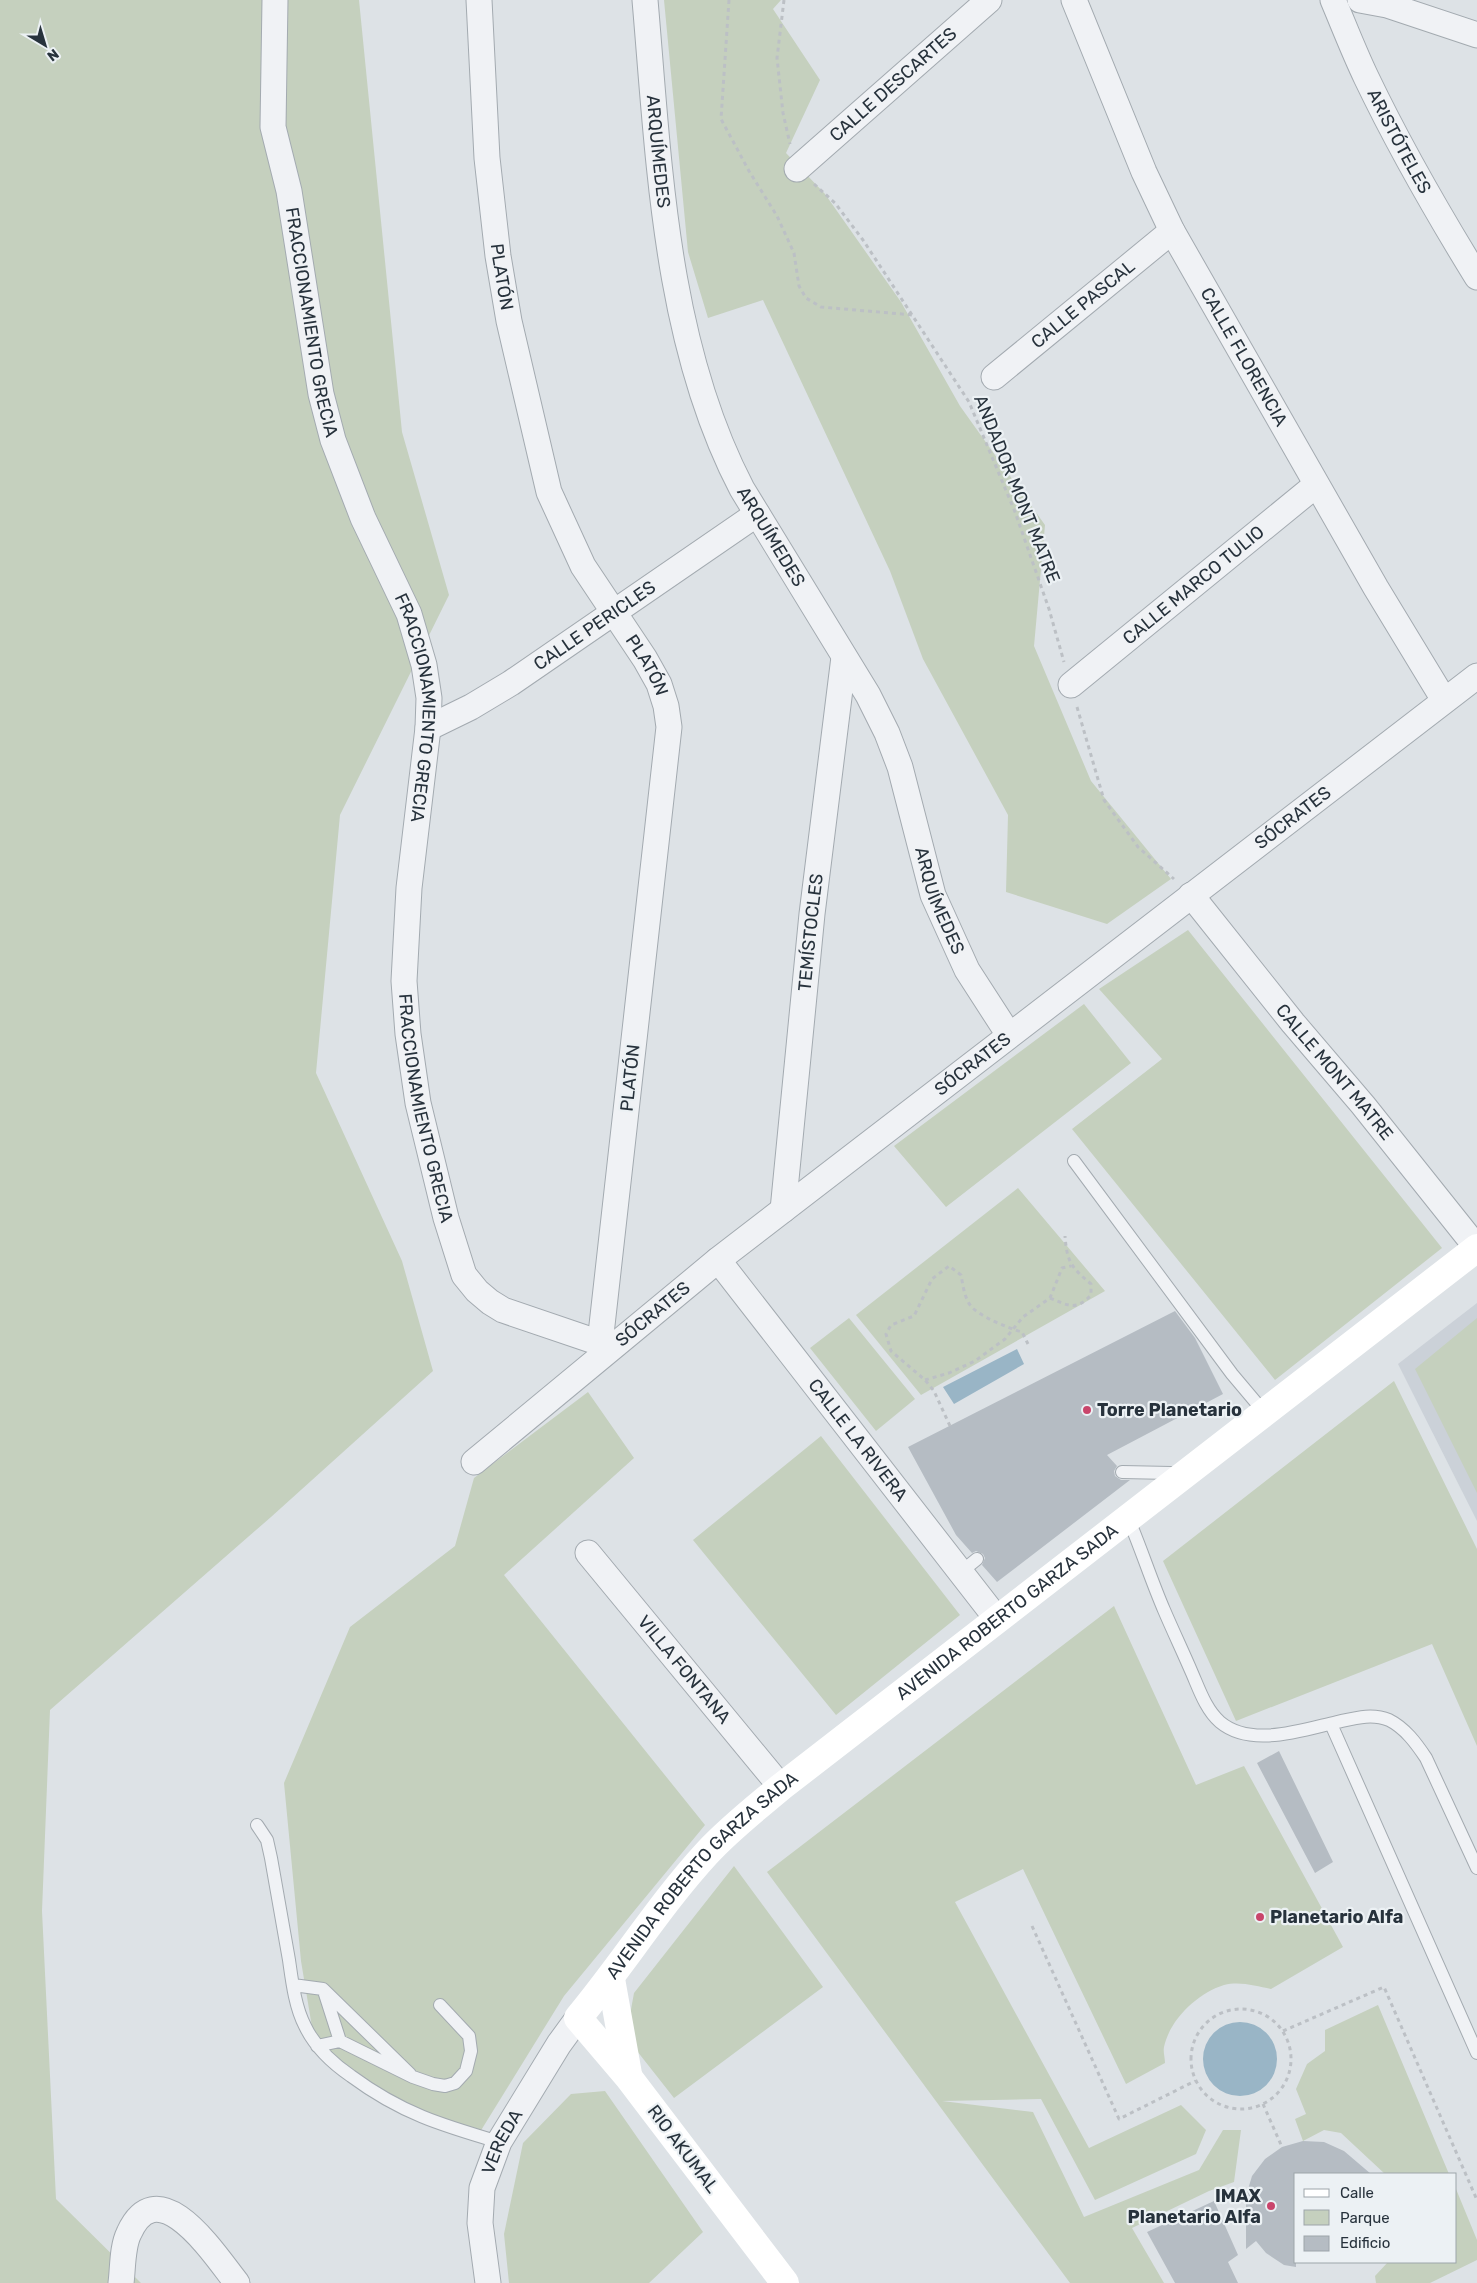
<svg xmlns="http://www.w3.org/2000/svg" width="1477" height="2283" viewBox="0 0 1477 2283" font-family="Rubik,sans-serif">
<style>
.built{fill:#cbd1d8}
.green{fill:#c5d0be}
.water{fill:#99b5c6}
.building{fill:#b5bcc3}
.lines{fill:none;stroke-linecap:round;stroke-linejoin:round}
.lane-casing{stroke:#a3aab0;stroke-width:14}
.street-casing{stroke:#a3aab0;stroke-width:27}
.path{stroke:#bcc0c5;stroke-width:3;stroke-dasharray:4 4;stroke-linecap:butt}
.lane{stroke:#f0f2f5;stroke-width:12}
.street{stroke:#f0f2f5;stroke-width:25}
.secondary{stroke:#fff;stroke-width:28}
.poi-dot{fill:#c9456b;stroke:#ecf1f4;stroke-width:2}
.labels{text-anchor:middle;stroke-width:4.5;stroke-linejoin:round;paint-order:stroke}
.street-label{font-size:18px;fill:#27323c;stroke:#ecf1f4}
.poi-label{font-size:18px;font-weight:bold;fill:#27323c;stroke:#ecf1f4;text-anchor:start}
</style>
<rect width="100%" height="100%" fill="#dde2e6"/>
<path class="built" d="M1477,1303V1521L1398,1364Z"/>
<path class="green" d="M0,0H359L402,432L449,595L340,815L316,1073L402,1261L433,1371L271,1517L50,1710L42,1911L56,2199L141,2283H0Z
M664,0H781L773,9L820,80L786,153L825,194L901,302L960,406L1045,525L1034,646L1091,781L1171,879L1107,924L1006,892L1008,815L923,659L890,571L763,300L708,318L688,252Z
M1188,930L1442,1248L1275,1380L1072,1129L1162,1059L1099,989Z
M1084,1004L1131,1063L946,1207L894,1146Z
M1018,1188L1105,1291L921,1395L856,1315Z
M849,1318L915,1399L876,1431L810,1348Z
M1477,1318V1493L1415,1369Z
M1394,1381L1477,1549V1746L1432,1644L1236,1721L1163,1561Z
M588,1392L634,1458L504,1575L705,1825L564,1996L480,2132L390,2106L314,2039L301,1961L284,1783L350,1627L455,1546L474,1478Z
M821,1436L960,1615L836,1715L693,1540Z
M1114,1606L1196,1785L1244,1766L1343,1947L1271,1989C1256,1986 1240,1981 1224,1985C1198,1993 1170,2019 1164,2047C1163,2052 1165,2058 1165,2063L1126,2084L1023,1869L955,1902L1089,2148L1181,2105L1206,2130L1196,2154L1095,2200L1041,2099L942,2101L1033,2112L1084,2217L1199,2170L1223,2130H1241L1234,2182L1209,2191L1132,2228L1164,2283H1070L767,1872Z
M734,1866L823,1987L674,2098L626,2037L634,1993Z
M1378,2005L1449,2174H1385L1341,2133L1324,2130L1303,2141L1295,2119L1306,2114L1296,2089L1307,2064L1325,2051V2030Z
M605,2091L703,2232L649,2283H509L504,2234L523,2143L571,2094Z
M1456,2189L1477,2240V2260L1430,2283H1376L1375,2276L1388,2262H1456Z"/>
<path class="water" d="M1017,1349L1024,1364L954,1404L943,1387Z
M1203 2059a37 37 0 1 1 74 0a37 37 0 1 1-74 0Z"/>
<path class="building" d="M1175,1311L1195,1338L1223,1394L1107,1455L1117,1466L1114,1471L1115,1476L1121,1480H1130L997,1582L982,1565L985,1558L983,1554L976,1551L972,1553L956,1535L908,1447Z
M1279,1751L1333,1862L1315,1873L1257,1763Z
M1303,2141L1324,2142L1344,2151L1371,2174H1296V2267L1284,2265L1266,2253L1256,2241L1246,2249V2196L1252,2176L1265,2159L1282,2147Z
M1214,2201L1238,2255L1228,2262L1238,2283H1175L1147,2232Z"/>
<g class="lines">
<defs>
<path id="lane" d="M1074,1161L1232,1374L1264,1412
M1122,1472L1171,1473L1178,1479
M1128,1518C1141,1548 1151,1580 1164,1610C1173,1631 1183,1652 1192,1673C1199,1689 1206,1710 1220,1722C1251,1748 1302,1730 1337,1722C1355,1718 1372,1713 1389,1720C1405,1728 1416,1743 1426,1758L1477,1868
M961,1572L977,1559
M1331,1724L1477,2053
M257,1825L267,1840L271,1858C277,1892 283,1926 289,1960C292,1981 295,2007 305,2026C315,2047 332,2063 351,2076C401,2113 441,2125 499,2142
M293,1985L323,1989L410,2074
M324,1991L340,2041
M317,2046L340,2041L413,2077L433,2084L445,2086L455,2083L466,2071L471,2051L469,2036L440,2005"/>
<g id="street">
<path id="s1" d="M275,0L273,127L289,191L321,394L333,440L363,518L409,614L424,665L429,698L428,728L409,888L404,981L408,1034L418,1103L446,1218L464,1275L477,1291L490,1302L503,1310L600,1343"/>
<path id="s2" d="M479,0L487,158L498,256L509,321L549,492L583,566L645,659L659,684L666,706L669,727L600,1343L607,1350"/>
<path id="s3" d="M645,0C659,162 665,342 742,489L868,695L887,733L900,767L933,895L967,970L1009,1035"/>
<path id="s4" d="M1074,0L1144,172L1172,231L1376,588L1444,700"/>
<path id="s5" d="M1333,0C1344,26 1354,52 1366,77C1399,146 1437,212 1477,277"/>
<path d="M1360,0L1387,5L1477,35"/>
<path id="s6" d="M797,169L989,0"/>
<path id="s7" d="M994,377L1172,231"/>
<path id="s8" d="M1071,685L1316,485"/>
<path id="s9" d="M428,728L471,707L511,683L757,514"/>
<path id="s10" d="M1191,895L1293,1023L1363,1105L1477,1248"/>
<path id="s11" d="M783,1210L812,914L844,657"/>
<path id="s12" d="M718,1260L997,1619"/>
<path id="s13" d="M474,1462L718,1260L1477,676"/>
<path id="s14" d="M588,1553L781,1787"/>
<path d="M121,2283C123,2268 122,2247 129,2233C159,2167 216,2257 237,2283"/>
<path id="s15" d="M488,2283L480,2223L482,2188L499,2142L559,2044L578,2018"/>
</g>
</defs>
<use href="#lane" class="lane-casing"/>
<use href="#street" class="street-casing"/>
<path class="path" d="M729,0L721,119L749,171L777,216L794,253L799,286L806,298L821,307L913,315
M784,0L777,58L783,113L790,144
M814,184L835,203L863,240L969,402L1015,512L1049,609L1064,662
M1077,707L1104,800L1138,847L1174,879
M1050,1298C1069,1306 1076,1311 1091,1295V1284C1071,1267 1067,1262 1065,1236
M925,1380L949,1373L975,1361L1005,1339L1023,1317L1050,1298L1062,1268L1071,1266
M950,1426L934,1391L925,1380L891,1351L886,1334L891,1325L914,1316L932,1279L949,1266L961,1275C963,1285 964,1296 970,1305C978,1316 1008,1328 1022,1332L1028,1344
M1032,1926L1119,2119L1195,2081
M1191 2059a50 50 0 1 1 100 0a50 50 0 1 1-100 0Z
M1283,2031L1384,1987L1477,2200
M1263,2104L1282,2147"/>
<use href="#lane" class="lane"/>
<use href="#street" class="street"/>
<g class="secondary">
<path d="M611,1979L628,2074"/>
<path id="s16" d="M785,2283L629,2078L578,2018C623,1964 660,1904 707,1853C729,1829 756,1808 781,1787L1477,1248"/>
</g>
</g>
<g class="poi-dot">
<circle cx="1087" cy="1410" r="5"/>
<circle cx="1260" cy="1917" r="5"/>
<circle cx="1271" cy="2206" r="5"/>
</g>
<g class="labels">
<g class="street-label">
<text dy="6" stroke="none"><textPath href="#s6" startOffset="128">CALLE DESCARTES</textPath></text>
<text dy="6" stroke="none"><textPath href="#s5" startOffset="156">ARISTÓTELES</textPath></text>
<text dy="6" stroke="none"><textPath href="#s3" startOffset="152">ARQUÍMEDES</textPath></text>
<text dy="6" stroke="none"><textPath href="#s2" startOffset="278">PLATÓN</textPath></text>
<text dy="6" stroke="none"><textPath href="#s7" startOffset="115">CALLE PASCAL</textPath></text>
<text dy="6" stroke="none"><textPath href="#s1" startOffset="326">FRACCIONAMIENTO GRECIA</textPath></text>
<text dy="6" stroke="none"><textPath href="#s4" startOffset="396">CALLE FLORENCIA</textPath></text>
<text transform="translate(1017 489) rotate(68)" y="6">ANDADOR MONT MATRE</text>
<text dy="6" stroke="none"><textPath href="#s3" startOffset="558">ARQUÍMEDES</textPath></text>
<text dy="6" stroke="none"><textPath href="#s8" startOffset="158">CALLE MARCO TULIO</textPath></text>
<text dy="6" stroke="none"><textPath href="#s9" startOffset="196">CALLE PERICLES</textPath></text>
<text dy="6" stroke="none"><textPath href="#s2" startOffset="698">PLATÓN</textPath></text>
<text dy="6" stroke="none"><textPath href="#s1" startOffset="731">FRACCIONAMIENTO GRECIA</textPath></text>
<text dy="6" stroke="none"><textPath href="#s13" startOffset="1042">SÓCRATES</textPath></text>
<text dy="6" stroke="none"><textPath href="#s3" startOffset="962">ARQUÍMEDES</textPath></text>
<text dy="6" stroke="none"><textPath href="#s11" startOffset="279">TEMÍSTOCLES</textPath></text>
<text dy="6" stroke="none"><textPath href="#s13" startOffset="638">SÓCRATES</textPath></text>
<text dy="6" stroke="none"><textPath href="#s10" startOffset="228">CALLE MONT MATRE</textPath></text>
<text transform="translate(630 1078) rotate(-84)" y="6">PLATÓN</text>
<text dy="6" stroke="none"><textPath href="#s1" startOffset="1136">FRACCIONAMIENTO GRECIA</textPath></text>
<text dy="6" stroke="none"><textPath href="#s13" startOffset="232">SÓCRATES</textPath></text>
<text dy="6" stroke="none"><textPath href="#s12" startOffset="228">CALLE LA RIVERA</textPath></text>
<text dy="6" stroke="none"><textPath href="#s16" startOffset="931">AVENIDA ROBERTO GARZA SADA</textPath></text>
<text dy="6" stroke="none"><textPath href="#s14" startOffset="151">VILLA FONTANA</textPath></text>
<text dy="6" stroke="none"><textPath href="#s16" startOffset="526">AVENIDA ROBERTO GARZA SADA</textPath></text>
<text dy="6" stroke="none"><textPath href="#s15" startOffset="146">VEREDA</textPath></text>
<text transform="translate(683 2149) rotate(53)" y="6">RIO AKUMAL</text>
</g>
<g class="poi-label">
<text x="1097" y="1416">Torre Planetario</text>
<text x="1270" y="1923">Planetario Alfa</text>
<text x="1261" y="2202" text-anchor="end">IMAX<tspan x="1261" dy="21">Planetario Alfa</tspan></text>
</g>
</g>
<rect x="1294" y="2173" width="162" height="90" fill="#ecf1f4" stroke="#9da5aa"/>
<rect x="1304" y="2189" width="25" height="8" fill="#ffffff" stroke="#9da5aa"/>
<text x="1340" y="2198" font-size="15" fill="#27323c">Calle</text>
<rect x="1304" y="2210" width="25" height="15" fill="#c5d0be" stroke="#9da5aa"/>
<text x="1340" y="2223" font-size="15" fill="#27323c">Parque</text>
<rect x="1304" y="2236" width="25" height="15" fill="#b5bcc3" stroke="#9da5aa"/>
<text x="1340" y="2248" font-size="15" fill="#27323c">Edificio</text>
<g transform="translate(45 45) rotate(142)" stroke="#ecf1f4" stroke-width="4" paint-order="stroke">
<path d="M0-4L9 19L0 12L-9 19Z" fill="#27323c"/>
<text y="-8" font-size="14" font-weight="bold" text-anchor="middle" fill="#27323c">N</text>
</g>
</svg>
